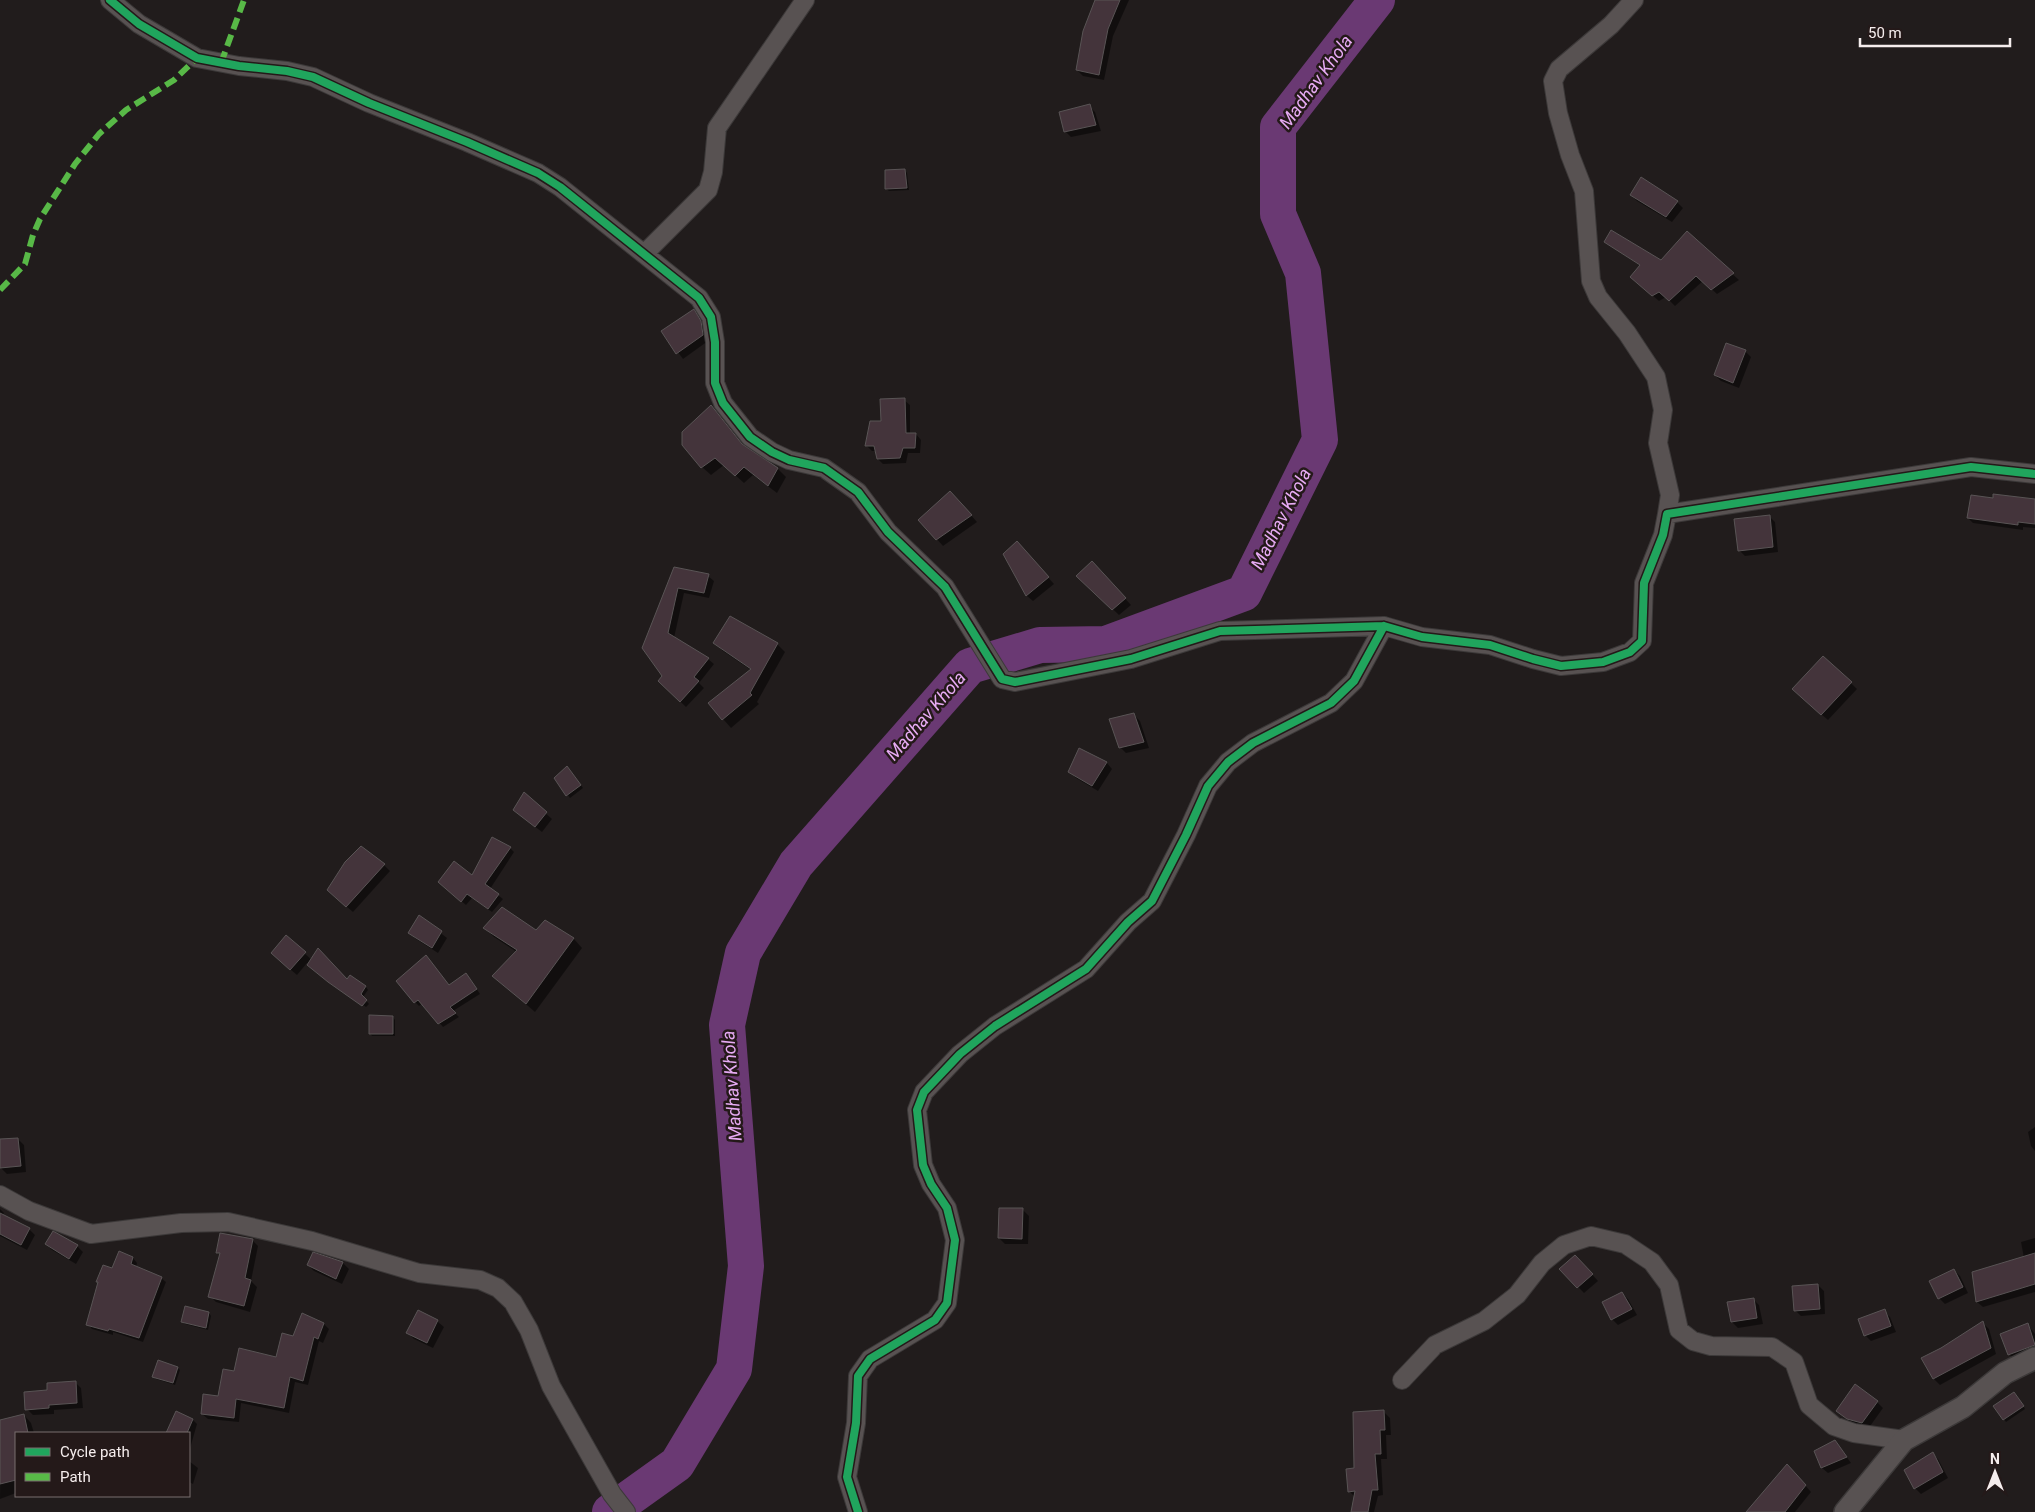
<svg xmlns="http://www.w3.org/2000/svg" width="2035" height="1512" viewBox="0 0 2035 1512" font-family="Roboto,sans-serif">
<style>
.shadow{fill:#0007}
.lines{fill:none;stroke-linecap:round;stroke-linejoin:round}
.river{stroke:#6a3973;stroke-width:36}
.building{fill:#44343b;stroke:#595455}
.minor-casing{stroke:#3c3939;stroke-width:20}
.tertiary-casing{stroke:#3c3939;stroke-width:24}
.minor{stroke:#585252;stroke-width:18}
.tertiary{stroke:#585252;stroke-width:21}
.quiet{stroke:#58b947;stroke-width:6;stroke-dasharray:12 6;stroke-linecap:butt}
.cycleway-casing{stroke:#241919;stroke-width:11}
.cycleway{stroke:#20a55d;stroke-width:8}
.labels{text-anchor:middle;stroke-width:5;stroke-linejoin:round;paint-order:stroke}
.water-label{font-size:18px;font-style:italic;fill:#e7abf4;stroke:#241919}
</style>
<rect width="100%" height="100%" fill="#211c1c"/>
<path class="shadow" d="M1097,0H1129L1113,36L1104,80L1083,76L1077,70Z
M1089,106L1095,112L1101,131L1071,137L1065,131Z
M905,170L907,173L909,190L889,191L886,188Z
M1631,195L1677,202L1683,208L1672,222L1637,201Z
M1687,233L1739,280L1717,294L1703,281L1675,306L1666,297L1659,301L1637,282L1641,266L1605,242L1661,261Z
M693,311L706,328L708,341L683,359L663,332Z
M1745,351L1751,357L1739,388L1721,381L1715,375Z
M904,400L910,405V434H916L921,440L920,453H908L906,463L883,464L878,459L876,451H872L866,445L882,423Z
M711,406L745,448L778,469L786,477L777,493L753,475L744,483L724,465L711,475L702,467Z
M956,498L977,522L943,546L920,520Z
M1994,499L2035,500V528L2023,527V530L1973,523L1968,518Z
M1769,516L1775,522L1778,552L1745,556L1739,550Z
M1023,549L1054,584L1033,601L1027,596L1004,554Z
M674,568L708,576L714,581L709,598L684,593L674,638L708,659L714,664L699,683L704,688L686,707L659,681L663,677Z
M1098,569L1131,605L1119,615L1078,576Z
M715,643L777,644L785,652L757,702L759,704L731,728L709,703L751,670L723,651Z
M1824,657L1857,689L1828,720L1799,695Z
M1134,715L1140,721L1149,748L1126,753L1120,747Z
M1079,749L1107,763L1112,769L1098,791L1076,778L1070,772Z
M569,770L583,788L570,798L555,779Z
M524,794L552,819L542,832L521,816Z
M510,848L514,852L490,889L503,899L492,912L472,898L466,905L444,886L473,877Z
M384,865L390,871L353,912L334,896Z
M420,917L447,938L438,953L416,939L410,933Z
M545,922L574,939L582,948L535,1012L493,976L517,952L494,937L485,928L536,932Z
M286,937L312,960L347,981L350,976L366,987L368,990L363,997L369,1004L366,1007L332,984L307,963L297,975L278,959Z
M426,957L450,987L470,979L480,994L453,1011L459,1017L443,1027L423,1003L419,1006L415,1002Z
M393,1017L395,1020V1036H372L370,1033Z
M2035,1127V1151L2031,1146L2028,1132Z
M18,1139L24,1145L26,1172L7,1174L1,1168L0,1140Z
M0,1209L4,1213L2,1216L29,1229L35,1235L27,1250L0,1236Z
M1023,1210L1029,1216L1028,1244H1005L999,1238Z
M2035,1238V1292L1983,1307L1977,1302L2024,1258L2021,1242Z
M252,1240L258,1246L251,1281L257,1287L250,1312L216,1302L210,1296L221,1255L217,1252Z
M46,1244L77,1246L83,1252L76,1264L52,1250Z
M119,1253L133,1258L137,1263L136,1267L161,1278L166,1282L143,1342L113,1332V1335L92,1329L88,1324Z
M313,1254L343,1263L349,1269L342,1284L314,1271L308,1265Z
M1581,1262L1598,1281L1584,1293L1561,1269Z
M1954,1270L1960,1276L1968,1293L1945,1304L1939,1298Z
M1818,1285L1824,1291L1825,1314L1801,1316L1795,1310Z
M1622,1293L1628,1299L1637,1315L1618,1325L1612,1319L1603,1303Z
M1753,1299L1759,1305L1763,1324L1738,1328L1732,1322L1729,1303Z
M1884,1311L1890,1317L1896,1332L1871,1341L1865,1335Z
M419,1312L438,1322L444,1327L433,1348L414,1339L408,1333Z
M209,1313L211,1316L208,1330L185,1324L183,1322Z
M303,1315L324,1324L329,1329L323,1343L319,1341L308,1385L295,1382L289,1413L241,1403L239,1422L208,1419L202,1414L219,1397L235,1372L277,1358L294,1337Z
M1983,1323L1989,1329L1996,1354L1940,1385L1934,1379L1923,1358L1942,1349Z
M2028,1325L2035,1334V1353L2015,1360L2009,1354Z
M177,1368L180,1370L175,1385L156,1379L154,1377Z
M75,1382L81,1388L83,1408L54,1410V1414L33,1415L27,1409L48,1392Z
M2017,1396L2025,1409L2006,1422L2004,1419Z
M1877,1402L1883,1408L1868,1429L1854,1425L1837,1411Z
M1384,1412L1390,1418L1391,1435H1386L1387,1459H1381L1383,1495L1378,1496L1374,1512H1352L1355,1497L1349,1491Z
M176,1413L193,1420L197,1424L189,1452V1433H167Z
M24,1415L31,1423L34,1433H16V1493L0,1499L1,1421Z
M1835,1441L1851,1463L1828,1473L1822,1468Z
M1933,1454L1938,1459L1948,1478L1921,1494L1915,1488Z
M189,1461L198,1468L193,1484L189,1482Z
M1793,1471L1811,1492L1795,1512H1754Z"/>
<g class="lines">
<path class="river" d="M610,1512L677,1464L734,1369L746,1266L727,1025L743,953L796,864L970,666L1040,645L1106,644L1244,593L1320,440L1303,273L1278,214V127L1377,0"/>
</g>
<path class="building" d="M1095,0H1120L1108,29L1099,75L1076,70L1083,31Z
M1090,104L1096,125L1064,132L1059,112Z
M905,169L907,188L885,189V170Z
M1641,177L1678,201L1666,217L1630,195Z
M1611,230L1661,260L1687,231L1734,273L1711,290L1696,276L1669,301L1659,292L1652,296L1630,277L1640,265L1604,242Z
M694,309L701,321L703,335L676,354L661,331Z
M1726,343L1746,350L1733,383L1714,375Z
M905,398L906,433H916L915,448H903L900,458L877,459L874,446H865L870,421H881L880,399Z
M711,405L742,444L778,468L768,486L744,467L735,476L715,458L701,468L682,445V432Z
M950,491L972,515L936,540L918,520Z
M1993,494L2035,499V524L2018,522V525L1967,518L1971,495L1993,498Z
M1770,515L1773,547L1738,551L1734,519Z
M1017,541L1049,577L1026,596L1003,554Z
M1092,561L1126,598L1112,610L1076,576Z
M674,567L709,574L704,593L678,588L668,633L709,658L694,677L699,681L680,702L658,681L662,676L642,648Z
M730,616L778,643L750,693L752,695L722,720L708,703L751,669L713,643Z
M1823,656L1852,682L1821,715L1792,689Z
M1134,713L1144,742L1119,748L1109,719Z
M1079,748L1107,762L1092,786L1068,772Z
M567,766L581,785L566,796L554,778Z
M524,792L547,812L535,827L513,810Z
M492,837L511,847L485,884L499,894L488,909L467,894L461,902L438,882L454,861L472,875Z
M361,846L385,864L346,907L327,890L345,862Z
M502,907L536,930L545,920L574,938L526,1004L492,976L517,950L483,928Z
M419,915L442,931L432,948L408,933Z
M286,935L306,952L290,970L271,953Z
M318,948L347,979L350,975L366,986L361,994L367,1000L362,1006L328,982L307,965Z
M426,955L449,985L466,973L477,989L450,1007L456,1013L438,1024L418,1000L414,1003L396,981Z
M369,1015L393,1016V1034H369Z
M18,1138L21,1166L0,1168V1139Z
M999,1208H1023L1022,1239L998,1238Z
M0,1213L30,1228L21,1245L0,1234Z
M53,1231L78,1245L69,1259L45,1244Z
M220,1233L253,1239L245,1278L251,1280L244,1306L208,1297L220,1253H216Z
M119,1251L133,1257L131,1264L162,1277L139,1338L109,1329L108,1331L86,1325L98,1282H96L103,1265L112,1268Z
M313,1252L343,1262L336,1279L307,1265Z
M2035,1253V1284L1976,1302L1972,1272Z
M1575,1255L1593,1274L1577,1288L1559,1269Z
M1954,1269L1963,1287L1938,1299L1929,1281Z
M1818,1284L1820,1309L1794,1311L1792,1286Z
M1622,1292L1632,1309L1611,1320L1602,1302Z
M1754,1298L1757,1318L1731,1322L1727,1302Z
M185,1306L209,1312L206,1328L181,1322Z
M1885,1309L1891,1326L1864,1336L1858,1319Z
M418,1310L438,1320L427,1343L406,1333Z
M302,1313L324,1323L318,1339L314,1337L303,1381L290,1377L284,1408L236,1399L234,1418L201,1414L203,1394L218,1396L223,1369L234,1371L239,1348L276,1357L282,1333L293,1336Z
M1983,1321L1991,1348L1933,1379L1921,1358L1941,1348Z
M2028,1323L2035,1345L2008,1355L2000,1334Z
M158,1360L178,1367L173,1383L152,1377Z
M76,1381L77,1403L49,1405V1408L25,1410L24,1392L47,1390V1383Z
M1855,1384L1878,1401L1862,1423L1847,1419L1836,1411Z
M2014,1392L2024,1406L2003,1420L1993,1406Z
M1384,1410L1385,1430H1380L1381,1454H1375L1378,1490H1372L1368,1512H1351L1355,1491L1348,1492L1346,1469L1354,1468L1353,1412Z
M176,1411L193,1419L187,1433H166Z
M24,1414L28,1433H16V1480L0,1484V1420Z
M1835,1440L1847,1457L1821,1468L1814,1451Z
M1933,1452L1943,1472L1914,1489L1904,1470Z
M1787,1464L1806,1485L1785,1512H1746Z"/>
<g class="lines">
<defs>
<path id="minor" d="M110,0L139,24L197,58L239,66L287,71L313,77L369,103L467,142L538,173L560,187L699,298L711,317L715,342V383L723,403L750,437L772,452L789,460L824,468L858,492L888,532L945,587L1002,679L1015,682L1131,659L1220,631L1384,626L1422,637L1490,645L1533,659L1561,666L1603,662L1630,652L1642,641L1644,583L1663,535L1667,514L1971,467L2035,474
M1634,0L1611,25L1559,69L1553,81L1558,113L1570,155L1584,191L1591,281L1598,297L1627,333L1656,377L1663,410L1658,443L1670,495L1667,514
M644,254L708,190L713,172L717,128L805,0
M0,1195L29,1211L91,1234L181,1223L228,1222L312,1241L419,1273L480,1280L498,1288L513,1302L529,1330L551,1386L612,1494L626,1512
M1402,1380L1435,1345L1484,1321L1517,1295L1542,1263L1564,1245L1591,1236L1625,1244L1652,1262L1669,1285L1679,1330L1693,1341L1711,1346L1772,1347L1794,1362L1809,1405L1834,1426L1854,1433L1904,1440
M858,1512L847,1477L856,1423L858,1376L870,1359L935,1320L947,1303L955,1240L947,1208L931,1184L923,1165L917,1110L924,1092L960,1054L995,1026L1086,969L1128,922L1152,901L1186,835L1208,786L1228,762L1253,743L1331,703L1354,681L1384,626"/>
<path id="tertiary" d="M1845,1512L1904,1440L1963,1407L2005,1373L2035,1358"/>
</defs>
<use href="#minor" class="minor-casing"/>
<use href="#tertiary" class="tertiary-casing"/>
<use href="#minor" class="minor"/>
<use href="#tertiary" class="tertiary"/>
<path class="quiet" d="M221,63L244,0
M0,290L25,264L33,235L40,219L75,164L99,134L126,110L174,80L197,58"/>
<defs>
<path id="cycleway" d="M110,0L139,24L197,58L239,66L287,71L313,77L369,103L467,142L538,173L560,187L699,298L711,317L715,342V383L723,403L750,437L772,452L789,460L824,468L858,492L888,532L945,587L1002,679L1015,682L1131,659L1220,631L1384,626L1422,637L1490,645L1533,659L1561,666L1603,662L1630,652L1642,641L1644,583L1663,535L1667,514L1971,467L2035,474
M858,1512L847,1477L856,1423L858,1376L870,1359L935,1320L947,1303L955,1240L947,1208L931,1184L923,1165L917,1110L924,1092L960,1054L995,1026L1086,969L1128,922L1152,901L1186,835L1208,786L1228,762L1253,743L1331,703L1354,681L1384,626"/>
</defs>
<use href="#cycleway" class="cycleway-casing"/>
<use href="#cycleway" class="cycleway"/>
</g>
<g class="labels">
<g class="water-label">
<text transform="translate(1316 82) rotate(-54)" y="6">Madhav Khola</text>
<text transform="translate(1281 519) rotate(-63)" y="6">Madhav Khola</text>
<text transform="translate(926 716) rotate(-49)" y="6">Madhav Khola</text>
<text transform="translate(732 1086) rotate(-94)" y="6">Madhav Khola</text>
</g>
</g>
<rect x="15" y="1432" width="175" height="65" fill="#241919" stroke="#786e6e"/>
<rect x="25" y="1448" width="25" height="8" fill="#20a55d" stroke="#786e6e"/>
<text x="60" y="1457" font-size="15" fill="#f5eded">Cycle path</text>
<rect x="25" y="1473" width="25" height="8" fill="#58b947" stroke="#786e6e"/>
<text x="60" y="1482" font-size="15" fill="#f5eded">Path</text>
<g transform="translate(1995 1472)" stroke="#241919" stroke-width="4" paint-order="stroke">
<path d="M0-4L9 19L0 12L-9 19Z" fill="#f5eded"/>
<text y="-8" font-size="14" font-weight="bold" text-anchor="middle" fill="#f5eded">N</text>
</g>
<path d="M1860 38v8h150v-8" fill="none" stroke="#f5eded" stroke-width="2.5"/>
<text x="1868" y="38" font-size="15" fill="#f5eded" stroke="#241919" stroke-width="4" paint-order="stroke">50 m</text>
</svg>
